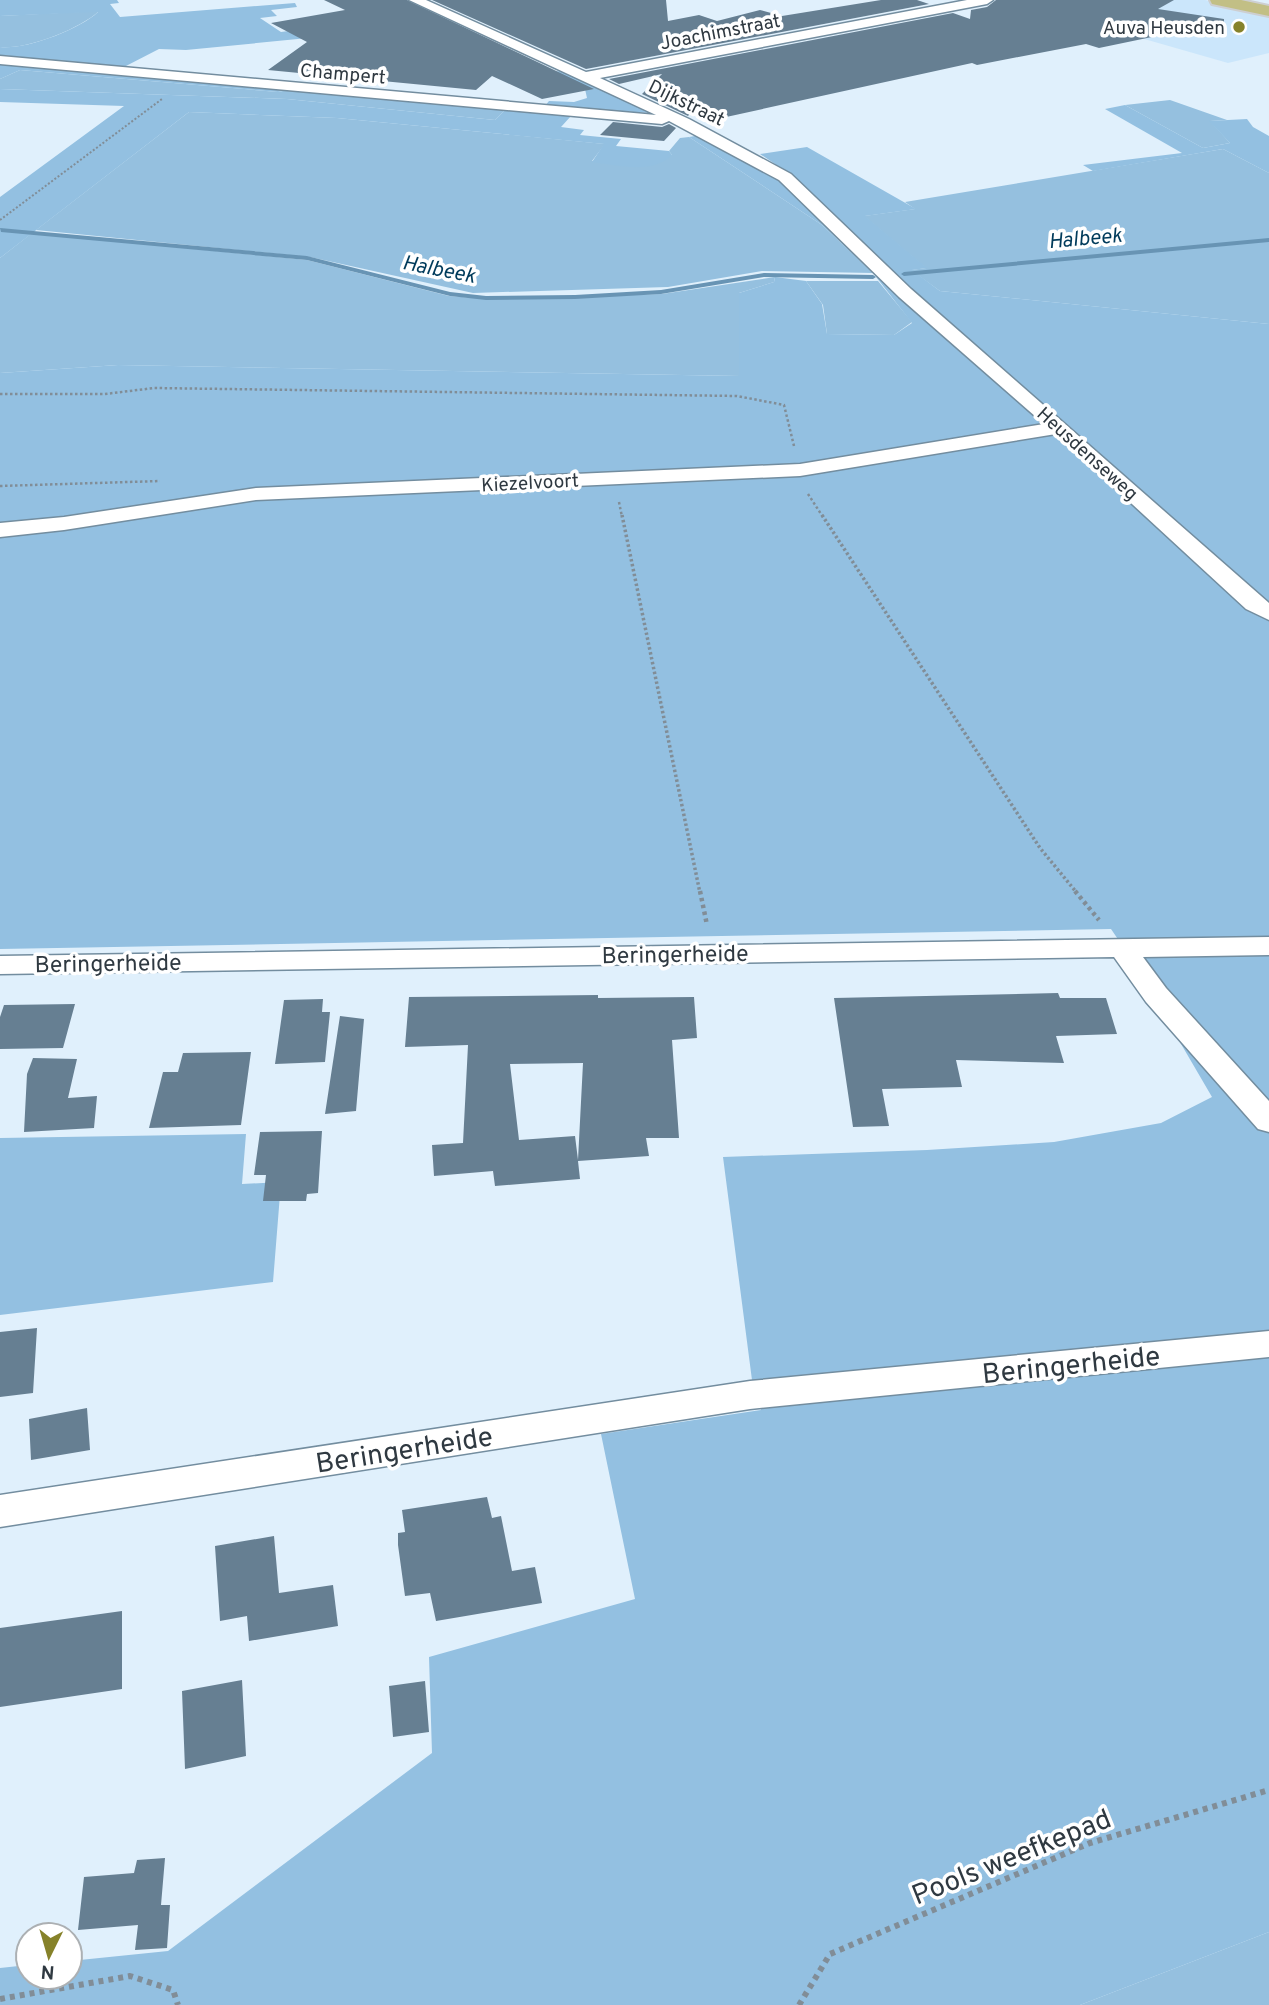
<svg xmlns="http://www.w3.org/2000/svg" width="1269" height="2005" viewBox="0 0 1269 2005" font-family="Overpass,sans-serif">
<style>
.built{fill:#cbe6fb}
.green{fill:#95c0df}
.forest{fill:#93c0e1}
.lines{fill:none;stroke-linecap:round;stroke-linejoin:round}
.stream{fill:#6894b4;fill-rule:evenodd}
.building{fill:#667f92;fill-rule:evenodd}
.street-casing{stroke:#738d9f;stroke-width:3}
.primary-casing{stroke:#cdcfd1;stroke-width:4}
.path-far4{stroke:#818d97;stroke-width:2;stroke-dasharray:2 2;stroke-linecap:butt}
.path-far3{stroke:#818d97;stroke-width:2.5;stroke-dasharray:2.5 2.5;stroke-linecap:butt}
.path-far2{stroke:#818d97;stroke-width:3.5;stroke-dasharray:2.5 2.5;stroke-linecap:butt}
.path-far1{stroke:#818d97;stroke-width:4.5;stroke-dasharray:3.5 3.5;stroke-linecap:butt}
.path{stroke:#818d97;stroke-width:6;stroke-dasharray:5 5;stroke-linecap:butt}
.street{fill:#fff;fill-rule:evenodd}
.primary{fill:#c2bf85;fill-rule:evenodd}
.poi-dot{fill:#86822a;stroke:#fff;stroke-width:2.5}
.labels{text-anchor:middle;stroke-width:7;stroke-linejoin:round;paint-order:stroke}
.far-poi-label{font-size:19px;fill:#2f3941;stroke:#fff;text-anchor:end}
.far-street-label{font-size:19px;fill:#2f3941;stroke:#fff}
.far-water-label{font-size:21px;font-style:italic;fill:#003b5b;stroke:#fff}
.street-label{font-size:23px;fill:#2f3941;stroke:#fff}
.near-street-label{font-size:28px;fill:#2f3941;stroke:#fff}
</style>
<rect width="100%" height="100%" fill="#e0f0fc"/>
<path class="built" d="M1008,0H1205L1269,16V53L1228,63Z"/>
<path class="green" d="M99,11C80,29 26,50 0,47V16Z
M20,70L278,92L293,89L505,110L495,120L287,99L0,89V79Z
M1170,100L1227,120L1210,121L1230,143L1203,148L1125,105Z
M189,112L337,118L605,144L592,161L672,155L669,151L680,138L689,137L822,225L873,273L762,271L668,287L473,293L310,257L36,230Z
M1223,149L1269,173V324L940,291L911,270L926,268L864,216L915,209L905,202Z
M32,233L307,260L449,296L487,299L662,294L775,277L774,282L739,293L740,376L118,365L0,373V258Z
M806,281H878L912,322L894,335L827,334L823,305Z
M1269,1932V2005H1080Z"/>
<path class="forest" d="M0,0H117L119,3L110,4L120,17L295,3L297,7L271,10L277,16L260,18L281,32L341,24L349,34L186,50L159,49L124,67L0,55V47C25,50 79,30 98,12L0,16Z
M0,62L293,89L278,92L20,70L0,79Z
M561,71L647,110L651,113L544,107L549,101L574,102L587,98L585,89L552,72Z
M0,89L287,99L495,120L505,110L571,116L561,127L584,130L580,135L621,139L616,146L669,151L672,155C652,175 618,165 592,162L604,144L337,118L189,112L0,258V197L124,106L0,102Z
M1125,105L1203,148L1230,143L1209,121L1247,119L1253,127L1269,136V173L1223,149L1093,171L1083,165L1182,153L1105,109Z
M701,135L755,167L775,164L760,154L807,147L916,209L865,216L927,268L912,270L940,291L1269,324V1932L1080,2005H0V1968L28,1965V1977H70V1961L168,1951L432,1753L429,1657L635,1599L601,1434L761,1410L752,1380L723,1157L927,1150L1054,1142L1161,1123L1212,1097L1132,960L1111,929L0,949V373L118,365L739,376V293L774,282L775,277L806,281L822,304L827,334L894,335L912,323L873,273L822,225L689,137Z
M246,1134L242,1184L281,1182L273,1282L0,1315V1138Z"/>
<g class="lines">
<path class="stream" d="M0,228L307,256L450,292L486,296L575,295L661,290L764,273L873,275L876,277L873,279L764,277L661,294L575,299L486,300L450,296L307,260L1,232Z
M1269,238V242L904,276L901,274L904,272Z"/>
</g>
<path class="building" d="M324,0H407L594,89L542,99L492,76L476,90L268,70L307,42L271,23L345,10Z
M432,0H666L668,21L699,15L717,21L760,10L782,16L881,0H917L929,4L586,69Z
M996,0H1174L1158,9L1224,19V22L1099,48L1086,44L977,65L972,63L717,119L694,109L688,116L642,94L662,74L619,84L609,79L953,13L970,19L971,10L987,7Z
M613,122L662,127L669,124L676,128L664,141L600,135Z
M1058,993L1060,998H1106L1117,1034L1056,1036L1064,1063L956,1060L962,1087L882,1089L889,1126L853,1127L834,998Z
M598,995V998L694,997L697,1038L672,1040L679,1138H646L649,1156L578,1161L580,1179L495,1186L493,1171L434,1176L432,1145L463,1143L468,1045L405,1047L409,997ZM583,1063L578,1160L575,1136L519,1140L510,1064Z
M323,999L322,1012H330L325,1062L275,1064L284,1000Z
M75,1004L63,1048L0,1049V1017L4,1005Z
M340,1016L364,1019L356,1111L325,1114Z
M251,1052L241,1125L149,1128L163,1072H178L183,1053Z
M33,1058L77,1059L68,1098L97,1096L94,1128L24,1132L27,1074Z
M322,1131L318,1193L307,1194L306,1201H263L266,1175H254L260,1132Z
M37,1328L33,1393L0,1397V1332Z
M87,1408L90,1450L31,1460L29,1419Z
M487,1497L492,1518L501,1516L512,1571L535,1567L542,1603L436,1621L430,1593L405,1596L398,1545V1533L405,1532L402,1510Z
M274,1536L279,1593L333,1585L338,1626L249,1641L247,1616L220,1621L215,1546Z
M122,1611V1689L0,1707V1628Z
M242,1680L246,1756L185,1769L182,1691Z
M425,1681L429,1732L393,1737L389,1686Z
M165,1858L161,1905H170L167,1948L135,1950L138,1925L78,1930L84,1877L134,1873L137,1860Z"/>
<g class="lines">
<defs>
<path id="street" d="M409,0H426L586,72L967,0H993L987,4L600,78L689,119L791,174L911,289L1269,603V620L1246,609L1056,434L800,476L256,500L64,530L0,537V523L64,517L256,488L800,464L1044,424L899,297L779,180L669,121L662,124L0,64V56L656,115Z
M1269,937V955L1143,957L1166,988L1269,1101V1132L1258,1129L1146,1002L1114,957L0,974V956Z
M1269,1331V1357L750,1409L0,1527V1495L750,1381Z"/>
<path id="primary" d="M1210,0H1241L1269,6V16L1212,4Z"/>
</defs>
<use href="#street" class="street-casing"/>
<use href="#primary" class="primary-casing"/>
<path class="path-far4" d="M0,220L162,99"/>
<path class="path-far3" d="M0,394H105L154,388L737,396L784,405L794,446
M0,486L160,481
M808,494L823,517
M619,502L622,517"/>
<path class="path-far2" d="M622,515L700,893
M822,515L1040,848L1077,893"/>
<path class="path-far1" d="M700,891L707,925
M1075,891L1099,920"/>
<path class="path" d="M0,1999L130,1976L173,1990L178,2005
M799,2005L830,1954L1090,1843L1269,1790"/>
<use href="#street" class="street"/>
<use href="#primary" class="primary"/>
</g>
<circle class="poi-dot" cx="1239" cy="27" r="7"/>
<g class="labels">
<g class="far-poi-label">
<text x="1225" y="34">Auva Heusden</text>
</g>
<g class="far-street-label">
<text transform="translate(720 31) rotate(-11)" y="7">Joachimstraat</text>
<text transform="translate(343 73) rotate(5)" y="7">Champert</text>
<text transform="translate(687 102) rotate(26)" y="7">Dijkstraat</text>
<text transform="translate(1088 453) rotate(42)" y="7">Heusdenseweg</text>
<text transform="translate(530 482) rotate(-3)" y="7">Kiezelvoort</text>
</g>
<g class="far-water-label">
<text transform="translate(1085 238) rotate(-5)" y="7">Halbeek</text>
<text transform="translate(439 269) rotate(11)" y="7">Halbeek</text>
</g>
<g class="street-label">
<text transform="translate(675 954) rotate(-1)" y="8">Beringerheide</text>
<text transform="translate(108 963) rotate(-1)" y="8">Beringerheide</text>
</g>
<g class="near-street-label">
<text transform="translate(1071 1364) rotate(-6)" y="10">Beringerheide</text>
<text transform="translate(404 1449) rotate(-9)" y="10">Beringerheide</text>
<text transform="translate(1011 1856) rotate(-22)" y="10">Pools weefkepad</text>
</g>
</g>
<g transform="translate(49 1956) rotate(185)"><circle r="33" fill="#ffffff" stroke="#acb0b3" stroke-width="2"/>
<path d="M0-5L12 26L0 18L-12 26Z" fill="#86822a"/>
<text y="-10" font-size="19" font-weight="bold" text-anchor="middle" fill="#2f3941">N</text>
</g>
</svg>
